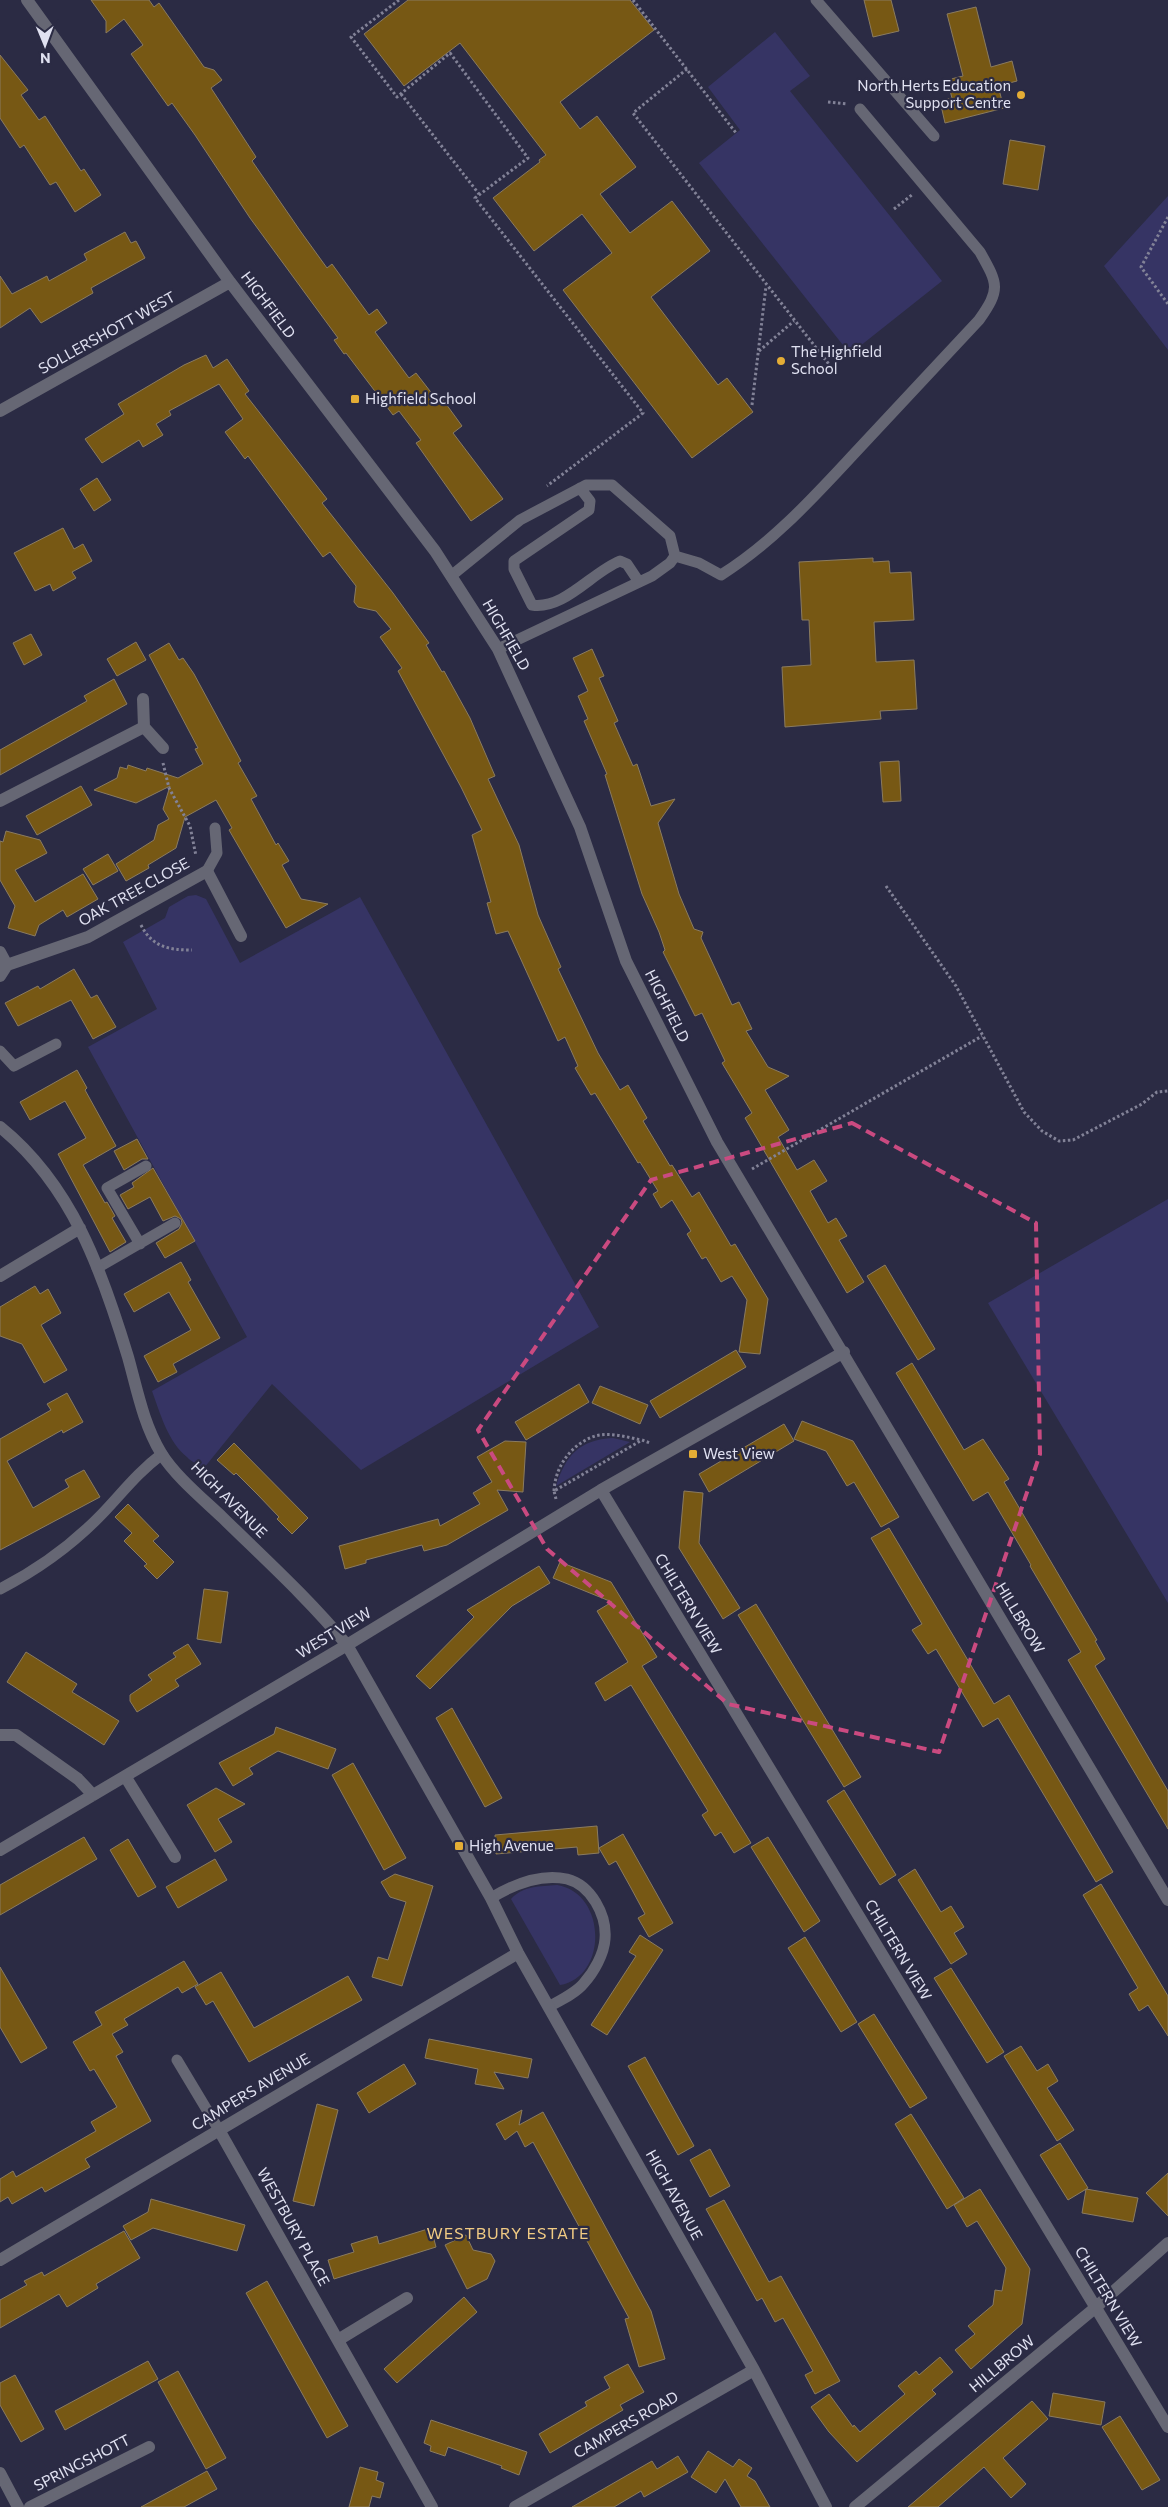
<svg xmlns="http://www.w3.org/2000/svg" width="1168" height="2507" viewBox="0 0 1168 2507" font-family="Commissioner,sans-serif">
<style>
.green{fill:#363464}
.building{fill:#775814;stroke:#8a7b60}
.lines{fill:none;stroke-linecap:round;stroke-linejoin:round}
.path{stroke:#828297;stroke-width:3;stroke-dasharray:2.5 2.5;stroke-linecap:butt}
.service{stroke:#666774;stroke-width:11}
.minor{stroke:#666774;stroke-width:12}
.marked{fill:none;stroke:#ca4a80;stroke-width:4;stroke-dasharray:10 6;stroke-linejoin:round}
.poi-dot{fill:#e4ad35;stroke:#2b2b44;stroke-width:2}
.labels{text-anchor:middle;stroke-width:4.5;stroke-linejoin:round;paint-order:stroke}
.poi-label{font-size:15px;fill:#e0e1f1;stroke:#2b2b44;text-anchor:start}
.street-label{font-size:15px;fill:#e0e1f1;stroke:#2b2b44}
.neighbourhood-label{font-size:16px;letter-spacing:1px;fill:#f1cb83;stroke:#2b2b44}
</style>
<rect width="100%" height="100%" fill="#2b2b44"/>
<path class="green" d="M775,32L810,76L790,91L942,281L850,354L699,163L740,130L708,87Z
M1168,196V350L1104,266Z
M196,895L206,899L240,963L360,897L599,1327L361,1470L272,1384L204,1468C198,1464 191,1462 187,1457C168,1442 160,1413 152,1391L247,1337L88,1047L157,1009L123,942L165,918L169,907L188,896Z
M1168,1199V1603L988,1303Z
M613,1438L630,1442L556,1486C566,1455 579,1440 613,1438Z
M557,1885C607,1893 608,1977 560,1985L511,1899C524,1885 539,1887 557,1885Z"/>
<path class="building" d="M91,0H149L154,7L159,3L204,67L214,70L222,80L211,88L256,157L252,161L301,232L327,268L332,264L369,315L377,309L387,323L375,332L409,378L416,373L437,400L441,397L462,426L453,433L503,499L471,521L416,443L421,440L399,411L393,415L346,353L344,354L334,340L338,338L250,218L195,135L172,103L168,106L131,54L143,45L124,19L106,33V21Z
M408,0H630L654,30L560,102L580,129L597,116L636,167L600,194L630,233L672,201L710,251L651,297L718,385L727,378L753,412L692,458L563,290L612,253L582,214L534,251L493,198L540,162L539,160L546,155L460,43L404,86L364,34Z
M864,0H891L899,31L873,37Z
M976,7L991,67L1012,61L1017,81L998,86L1004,108L945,123L940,101L952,98L947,80L963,76L947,14Z
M0,55L28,90L21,95L39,120L45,116L81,171L84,169L101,195L75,212L56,182L50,185L24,145L20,148L0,118Z
M1010,140L1045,146L1038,190L1003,184Z
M125,232L131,243L136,241L145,258L91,288L93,293L41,323L30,308L0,328V276L12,294L47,276L49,281L87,260L84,254Z
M206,355L213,368L227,359L249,391L245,394L327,499L322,503L393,593L429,643L426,645L442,672L444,671L470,718L495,776L488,779L519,845L538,915L561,967L558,969L598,1053L620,1090L628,1085L647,1118L643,1121L670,1166L672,1165L692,1197L699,1192L731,1246L735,1244L768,1299L760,1354L739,1352L747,1300L732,1276L721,1282L706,1257L702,1259L687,1234L691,1231L672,1200L661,1208L653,1194L658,1191L640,1162L638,1163L595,1093L591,1095L575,1068L578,1066L565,1037L558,1041L508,931L496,934L487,903L491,902L472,835L482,830L461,787L398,671L402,668L380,637L391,629L376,611L358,607L354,602L356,586L330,552L323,557L248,456L245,459L225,432L243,419L219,384L169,411L171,415L156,424L163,435L143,447L139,440L102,463L85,439L124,414L118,404L184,365Z
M97,478L111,500L94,511L80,489Z
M63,528L74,549L83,544L92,561L72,572L76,578L53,591L50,584L35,591L14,553Z
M873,558V562L889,561L890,573L911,572L914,620L874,622L876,662L914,660L917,709L880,711L881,719L785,727L782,667L811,665L809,620H802L799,562Z
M31,634L42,655L24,665L13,643Z
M136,642L146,660L117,676L107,659Z
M169,643L179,660L183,658L194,674L241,761L238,763L257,796L251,799L276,845L278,843L289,861L282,865L301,899L328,904L286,928L229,830L232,828L216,800L185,817L176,848L148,865L149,868L126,881L116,864L154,840L158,825L169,819L163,809L170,786L136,803L94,790L117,778L120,767L127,769L128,765L146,771L147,768L178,778L203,764L195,749L198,748L149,655Z
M592,649L604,676L599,678L618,721L614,723L633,766L637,764L651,806L675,799L658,823L679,894L694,929L703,932L701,938L732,1005L739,1002L752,1029L746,1031L768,1067L789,1076L765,1090L789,1130L778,1137L797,1170L814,1160L827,1181L810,1191L828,1223L836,1218L847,1236L839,1240L864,1282L847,1293L745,1118L752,1113L722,1063L725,1061L702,1013L695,1016L663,952L665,950L659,932L642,894L605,775L607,774L584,721L588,719L578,696L588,691L573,658Z
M114,679L127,704L0,775V750L87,701L84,696Z
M899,761L901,801L883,802L880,762Z
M81,786L92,805L37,835L26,816Z
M6,831L40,840L47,853L15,870L35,902L83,874L98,899L67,917L63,910L39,925L35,936L8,928L15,906L0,880V841L3,842Z
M108,854L118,871L93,885L83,869Z
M74,969L91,998L97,995L116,1027L93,1039L71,1000L18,1026L5,1003L38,986L40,989Z
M77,1070L87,1088L85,1090L116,1146L83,1165L105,1203L107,1202L115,1216L112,1218L126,1242L110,1252L58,1154L86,1138L65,1101L30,1120L20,1102Z
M137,1139L148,1159H142L124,1170L114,1151Z
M153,1168L195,1241L165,1258L156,1243L179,1229L182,1223L181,1219L175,1216L163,1221L150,1197L128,1209L120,1195L134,1187L132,1183Z
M181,1262L191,1280L188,1282L220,1338L173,1364L177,1372L158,1382L144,1356L191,1330L169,1292L134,1312L124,1294Z
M885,1265L935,1349L918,1360L867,1276Z
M35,1286L40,1294L48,1289L61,1313L41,1325L67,1370L44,1383L22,1344L0,1336V1307Z
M736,1350L746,1367L660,1418L650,1401Z
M912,1363L964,1450L983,1439L1009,1479L1004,1482L1097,1640L1095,1641L1105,1659L1095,1666L1168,1791V1829L1068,1660L1081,1652L1030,1566L1031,1565L988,1492L973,1501L896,1373Z
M579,1384L589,1402L526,1440L515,1422Z
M600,1386L648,1405L640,1424L592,1403Z
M67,1393L83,1422L63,1433L62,1430L7,1461L33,1508L69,1487L65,1480L84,1470L100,1497L0,1550V1439L51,1410L47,1404Z
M802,1421L853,1441L899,1517L881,1527L854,1482L847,1486L826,1451L794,1439Z
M784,1424L794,1441L709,1492L699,1474Z
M505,1441L526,1442L523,1492L497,1490L508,1510L447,1545L424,1551L422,1545L366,1560V1563L345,1569L339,1546L438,1519L440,1526L480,1504L473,1493L492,1482L477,1457Z
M234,1443L308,1518L292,1534L277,1519L279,1517L258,1495L236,1473L234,1475L217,1460Z
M684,1491L703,1493L699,1543L740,1608L723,1619L679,1548Z
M128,1504L159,1536L153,1541L174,1562L157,1579L144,1566L147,1564L124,1541L132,1533L115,1517Z
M889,1528L994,1704L1009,1695L1113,1872L1096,1882L998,1718L983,1727L936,1649L928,1654L912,1630L922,1624L871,1538Z
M560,1562L611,1582L657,1657L642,1666L751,1843L734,1853L721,1832L715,1836L702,1815L708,1811L631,1685L605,1701L595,1683L628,1662L597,1611L612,1602L553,1578Z
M539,1566L550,1583L512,1606L430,1689L416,1676L474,1617L467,1610Z
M204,1589L228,1592L221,1643L197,1639Z
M756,1604L861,1777L844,1787L738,1615Z
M188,1644L201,1664L175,1680L179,1686L137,1712L130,1701V1695L152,1680L148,1675L176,1657L173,1653Z
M26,1652L77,1684L72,1692L119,1721L104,1745L7,1682Z
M452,1708L502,1798L485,1807L436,1718Z
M276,1727L336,1749L328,1769L278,1751L249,1768L253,1774L233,1786L219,1763L274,1734Z
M353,1763L406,1858L384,1870L332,1775Z
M216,1788L245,1804L218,1819L232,1842L215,1852L187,1805Z
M844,1790L896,1875L880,1885L827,1801Z
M597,1826L599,1853L578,1855L577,1847L496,1854L495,1835Z
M623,1834L673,1923L649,1937L638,1918L645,1914L631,1888L616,1861L609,1865L599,1848Z
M84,1837L97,1859L0,1915V1885Z
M768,1837L820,1921L804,1932L751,1847Z
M128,1839L156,1887L138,1897L110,1850Z
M215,1859L227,1880L178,1908L166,1887Z
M915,1869L941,1912L951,1906L964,1927L954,1933L967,1954L951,1964L898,1880Z
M395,1874L433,1886L402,1986L372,1977L378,1957L388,1960L406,1902L390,1897L381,1882Z
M1101,1884L1168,1996V2036L1148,2005L1139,2011L1129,1994L1138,1988L1083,1895Z
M640,1935L663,1950L607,2035L591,2025L636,1956L629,1952Z
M805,1937L857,2022L841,2032L788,1948Z
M184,1961L198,1984L182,1993L178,1987L124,2019L128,2025L112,2034L123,2052L116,2056L151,2121L85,2159L90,2167L45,2192L42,2187L12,2204L8,2197L0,2202V2179L13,2171L16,2177L96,2131L91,2122L117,2107L94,2069L90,2071L73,2042L102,2025L95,2012Z
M0,1967L47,2048L21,2063L0,2027Z
M951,1968L1004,2052L987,2063L934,1978Z
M221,1972L254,2028L348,1976L362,2000L249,2062L213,2001L206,2005L195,1987Z
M874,2014L927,2098L910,2108L858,2024Z
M429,2039L532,2059L528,2078L494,2072L504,2089L475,2084L478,2069L425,2058Z
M1021,2046L1037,2071L1048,2064L1058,2081L1047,2088L1074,2130L1057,2141L1004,2056Z
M645,2057L694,2146L678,2155L628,2066Z
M404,2064L416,2084L369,2113L357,2093Z
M317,2104L338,2110L314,2206L293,2201Z
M522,2110L519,2125L543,2112L651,2311L665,2359L639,2367L625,2319L629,2318L533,2142L525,2147L517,2131L505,2140L496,2124Z
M911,2114L964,2198L947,2209L895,2124Z
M1060,2143L1088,2188L1068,2200L1040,2155Z
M710,2149L730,2186L710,2197L690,2160Z
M1168,2173V2216L1146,2193Z
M980,2189L1030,2269L1022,2324L971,2369L955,2350L975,2334L968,2326L993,2305L995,2290L1002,2291L1006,2268L977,2221L967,2227L954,2205Z
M1086,2189L1138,2198L1133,2222L1082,2213Z
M151,2199L245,2225L237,2251L153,2228L131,2240L123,2226L148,2212Z
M724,2200L769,2282L781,2276L840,2381L815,2394L805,2375L813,2371L783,2318L775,2322L762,2298L757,2301L706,2209Z
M431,2228L436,2247L334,2279L328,2260L354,2252L351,2244L377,2236L379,2244Z
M124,2231L140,2258L96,2284L98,2288L67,2307L59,2294L0,2328V2300L27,2285L24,2281L42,2272L44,2276Z
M466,2235L473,2250L491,2254L495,2261L487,2279L467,2289L445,2245Z
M267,2281L348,2426L327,2438L246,2293Z
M464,2297L477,2312L397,2383L384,2369Z
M940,2357L953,2372L932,2390L936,2394L857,2462L829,2432L811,2407L829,2394L853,2427L854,2425L860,2432L905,2394L898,2386L916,2371L919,2375Z
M148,2361L158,2379L65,2430L55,2411Z
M628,2364L644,2392L620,2405L623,2410L550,2453L539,2434L587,2406L585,2402L610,2388L604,2377Z
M178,2371L226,2458L206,2469L158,2382Z
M15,2375L44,2429L21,2442L0,2405V2383Z
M1053,2393L1105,2402L1101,2425L1049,2416Z
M1032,2401L1048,2419L1003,2458L1026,2484L1011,2498L984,2467L938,2507H908Z
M1120,2416L1160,2480L1142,2490L1102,2427Z
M431,2420L527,2452L519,2475L501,2468L502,2466L448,2447L445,2456L430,2451L431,2446L424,2443Z
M708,2451L733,2467L739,2459L752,2468L747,2476L755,2481L770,2507H741L725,2479L716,2493L691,2477Z
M678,2456L688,2472L644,2497L641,2491L614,2507H572L652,2461L657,2469Z
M360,2467L378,2472L376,2480L384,2483L380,2498L372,2496L369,2507H349Z
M207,2471L217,2489L184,2507H141Z"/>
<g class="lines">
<path class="path" d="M399,0L351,37L397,97L450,53L528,158L475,198L643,413L547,486
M633,0L736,133
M687,69L633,113L835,372
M401,94L479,194
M828,102L847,104
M894,209L913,194
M1168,217L1141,267L1168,304
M759,351L794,321
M752,405L766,286
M163,763L169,788L190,826L196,856
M886,886L956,986L1024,1112L1042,1131L1059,1141L1073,1140L1142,1104L1157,1092L1168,1091
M141,925C152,947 169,950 192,950
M752,1169L982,1036
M554,1491C555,1467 571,1444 595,1436C610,1432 627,1437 641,1440
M556,1499L554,1491L642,1440L650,1443"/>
<path class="service" d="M816,0L934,136
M580,488L590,501L589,510L514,561V569L532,605C564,610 592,572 620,561L627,564L639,582
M675,556L699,563L721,575C772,543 812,499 852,456C895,410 937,365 979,320C1001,289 998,284 980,252L860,109
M451,576L520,520L586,485H612L670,536L675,556L670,563L652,576L498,649
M207,871L217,853L215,828
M0,1051L14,1066L56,1044
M140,1244L107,1188L146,1166
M97,1268L175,1223
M0,1589C37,1570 73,1544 102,1514C123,1492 137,1473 162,1454
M491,1898C514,1884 540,1873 567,1879C591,1885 607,1915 605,1939C604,1954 594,1972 584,1983C576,1993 561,2000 550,2006
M177,2060L219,2130"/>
<path class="minor" d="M27,0L230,282L435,551L498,649L580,827L626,961L717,1142L1168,1900
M0,411L230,282
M143,699L144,727L163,748
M0,801L144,727
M0,952L7,965
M0,976L7,965L88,937L207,871L241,936
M0,1127C72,1185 102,1271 128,1357C137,1389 143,1423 161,1453C175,1476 203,1499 223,1518C266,1560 309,1599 347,1645L491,1898L518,1953L754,2370L826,2507
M0,1276L80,1228
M601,1490L1168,2427
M0,1735H16L78,1779L93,1795
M125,1776L175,1857
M0,1850L347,1645L601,1490L844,1352
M219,2130L432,2507
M0,2260L518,1953
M338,2340L407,2298
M0,2473L18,2507
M30,2507L149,2447
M515,2507L754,2370
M855,2507L1095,2308L1168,2243"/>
</g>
<path class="marked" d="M852,1123L1036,1223L1040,1454L939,1752L728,1704L547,1549L478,1430L651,1180Z"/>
<g class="poi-dot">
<circle cx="1021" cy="95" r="5"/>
<circle cx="781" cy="361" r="5"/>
<rect x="350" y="394" width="10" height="10" rx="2.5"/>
<rect x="688" y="1449" width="10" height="10" rx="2.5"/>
<rect x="454" y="1841" width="10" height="10" rx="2.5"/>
</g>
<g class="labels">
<g class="poi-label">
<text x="1011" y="91" text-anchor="end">North Herts Education<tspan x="1011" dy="17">Support Centre</tspan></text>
<text x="791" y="357">The Highfield<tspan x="791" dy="17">School</tspan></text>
<text x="365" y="404">Highfield School</text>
<text x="703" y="1459">West View</text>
<text x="469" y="1851">High Avenue</text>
</g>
<g class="street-label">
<text transform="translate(268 305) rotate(53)" y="5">HIGHFIELD</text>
<text transform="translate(107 333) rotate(-29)" y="5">SOLLERSHOTT WEST</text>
<text transform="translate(506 635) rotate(60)" y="5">HIGHFIELD</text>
<text transform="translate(134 892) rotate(-29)" y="5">OAK TREE CLOSE</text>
<text transform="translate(667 1006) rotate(63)" y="5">HIGHFIELD</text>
<text transform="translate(229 1500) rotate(45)" y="5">HIGH AVENUE</text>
<text transform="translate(688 1604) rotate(59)" y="5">CHILTERN VIEW</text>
<text transform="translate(1020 1618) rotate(59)" y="5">HILLBROW</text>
<text transform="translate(334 1633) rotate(-31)" y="5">WEST VIEW</text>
<text transform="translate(898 1950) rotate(59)" y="5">CHILTERN VIEW</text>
<text transform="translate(251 2092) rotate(-31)" y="5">CAMPERS AVENUE</text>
<text transform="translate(674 2195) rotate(61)" y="5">HIGH AVENUE</text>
<text transform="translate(293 2227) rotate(61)" y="5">WESTBURY PLACE</text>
<text transform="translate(1108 2297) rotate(59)" y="5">CHILTERN VIEW</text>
<text transform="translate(1002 2364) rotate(-40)" y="5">HILLBROW</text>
<text transform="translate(626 2425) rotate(-30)" y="5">CAMPERS ROAD</text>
<text transform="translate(82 2463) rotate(-27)" y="5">SPRINGSHOTT</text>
</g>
<g class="neighbourhood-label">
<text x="508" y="2239">WESTBURY ESTATE</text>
</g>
</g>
<g transform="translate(45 45) rotate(179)" stroke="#2b2b44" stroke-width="4" paint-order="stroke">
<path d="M0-4L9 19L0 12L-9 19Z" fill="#e0e1f1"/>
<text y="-8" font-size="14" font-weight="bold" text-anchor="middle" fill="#e0e1f1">N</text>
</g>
</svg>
